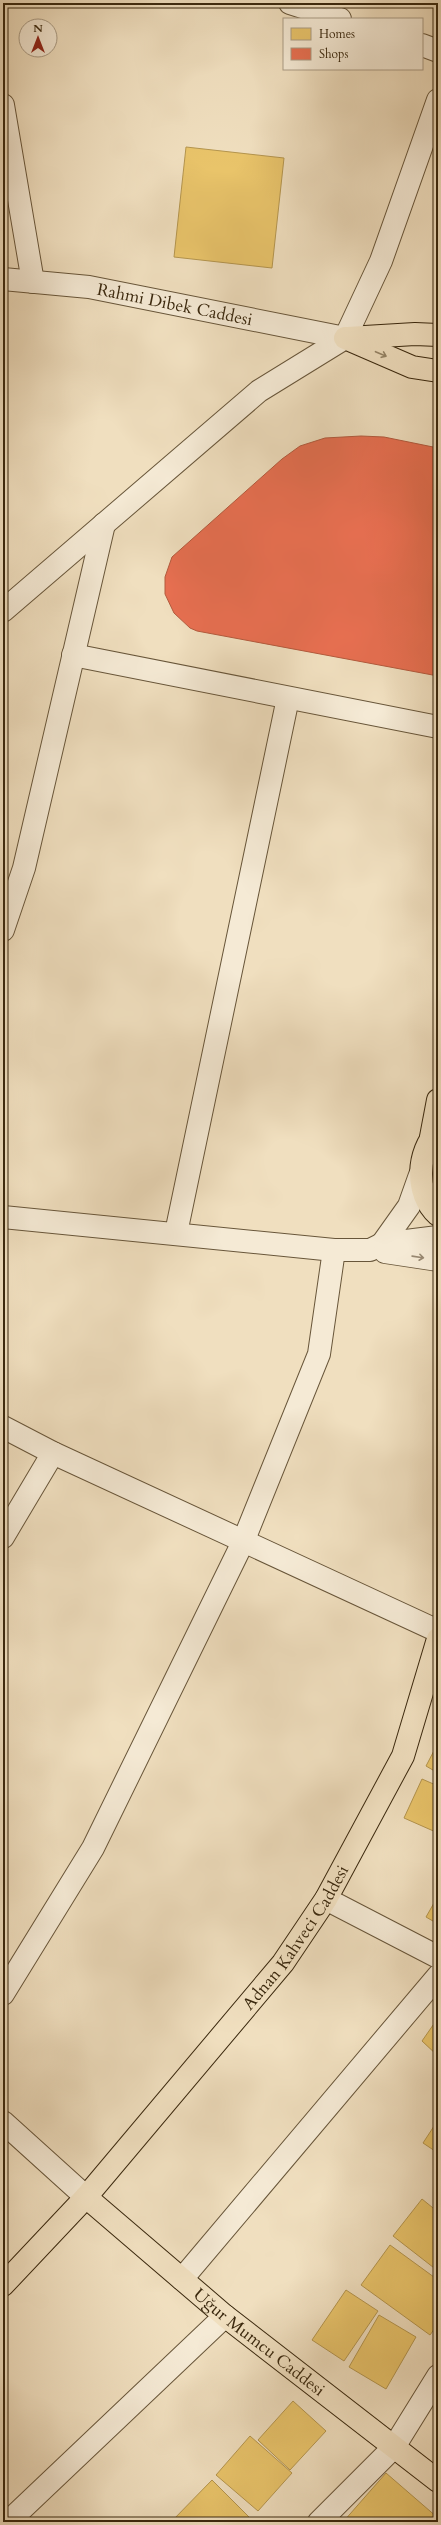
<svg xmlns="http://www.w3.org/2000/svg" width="441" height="2525" viewBox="0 0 441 2525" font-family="Cardo,serif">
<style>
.homes{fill:#e9c46a;stroke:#b4954e}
.shops{fill:#e76f51;stroke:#b35a3d}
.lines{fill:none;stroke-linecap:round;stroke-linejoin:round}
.minor-casing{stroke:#68563a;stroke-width:24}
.major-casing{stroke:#3a280e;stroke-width:24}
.minor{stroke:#f5ead5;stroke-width:22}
.major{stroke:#f0dfbf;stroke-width:22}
.oneway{stroke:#958466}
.oneway2{stroke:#988972}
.labels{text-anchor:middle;stroke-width:4;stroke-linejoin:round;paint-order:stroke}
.street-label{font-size:17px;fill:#3a280e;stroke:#f5ead5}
</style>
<rect width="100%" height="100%" fill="#f0dfbf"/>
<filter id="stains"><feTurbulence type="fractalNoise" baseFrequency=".005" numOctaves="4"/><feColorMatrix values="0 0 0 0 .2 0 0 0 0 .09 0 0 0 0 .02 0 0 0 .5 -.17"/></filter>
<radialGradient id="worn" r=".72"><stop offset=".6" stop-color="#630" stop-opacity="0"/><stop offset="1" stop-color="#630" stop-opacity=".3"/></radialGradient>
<path class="homes" d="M186,147L284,158L272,268L174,257Z
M438,1743V1773L426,1766Z
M422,1779L438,1786V1833L404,1818Z
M438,1896V1924L426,1917Z
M438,2018V2056L422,2041Z
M438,2120V2153L423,2143Z
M422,2199L438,2212V2271L393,2236Z
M390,2245L438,2280V2324L430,2335L361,2285Z
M346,2290L378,2311L344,2361L312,2340Z
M379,2315L416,2337L386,2389L349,2367Z
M293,2401L326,2431L290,2470L258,2440Z
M250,2436L292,2473L258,2511L216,2475Z
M386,2473L438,2518V2522H343Z
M212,2480L253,2521L171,2522Z"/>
<path class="shops" d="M361,436L384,437L438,448V676L197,631L190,628L174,613L165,594V577L172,557L282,459L300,446L325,438Z"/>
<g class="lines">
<defs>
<g id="minor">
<path d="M290,3L340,19"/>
<path d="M422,45L438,51"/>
<path d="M3,105L33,282"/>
<path id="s1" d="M3,279L89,287L345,338"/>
<path d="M3,611L259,391L345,338L381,261L438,100"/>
<path d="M73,655L438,727"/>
<path d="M3,930L24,868L104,524"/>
<path d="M3,1217L334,1250H370L382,1244L438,1237"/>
<path d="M176,1233L288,698"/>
<path d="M382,1244L409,1206L420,1175"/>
<path d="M385,1252L438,1260"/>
<path d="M3,1427L53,1453L438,1631"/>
<path d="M3,1537L53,1453"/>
<path d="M326,1899L438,1957"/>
<path d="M3,1994L93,1848L243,1542L319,1354L334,1250"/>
<path d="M3,2122L86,2197"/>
<path d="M182,2279L438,1976"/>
<path d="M8,2522L225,2316"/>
<path d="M319,2522L394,2447L438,2376"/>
</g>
<g id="major">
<path d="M345,338L412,367L438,371"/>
<path d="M348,338L415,334L438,335"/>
<path d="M438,1130C417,1152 414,1193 438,1215"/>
<path d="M431,1137L438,1100"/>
<path id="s2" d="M86,2197L225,2316L438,2481"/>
<path id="s3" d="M3,2285L86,2197L283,1963L326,1899L403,1756L438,1639"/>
</g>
</defs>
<use href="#minor" class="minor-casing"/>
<use href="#major" class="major-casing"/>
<use href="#minor" class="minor"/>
<use href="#major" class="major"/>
</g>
<defs><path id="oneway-shaft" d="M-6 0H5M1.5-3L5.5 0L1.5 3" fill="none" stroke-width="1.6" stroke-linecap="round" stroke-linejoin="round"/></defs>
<use class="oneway" href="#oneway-shaft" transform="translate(381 354) rotate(23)"/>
<use class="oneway2" href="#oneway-shaft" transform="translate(418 1257) rotate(8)"/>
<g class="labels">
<g class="street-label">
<text dy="6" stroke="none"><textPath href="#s1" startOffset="174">Rahmi Dibek Caddesi</textPath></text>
<text dy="6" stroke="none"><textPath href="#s3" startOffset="455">Adnan Kahveci Caddesi</textPath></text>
<text dy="6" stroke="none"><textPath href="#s2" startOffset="226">Uğur Mumcu Caddesi</textPath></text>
</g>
</g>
<rect width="441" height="2525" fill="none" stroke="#f0dfbf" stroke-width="16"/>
<rect x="4" y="4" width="433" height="2517" fill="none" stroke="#3a280e" stroke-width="2"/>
<rect x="8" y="8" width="425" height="2509" fill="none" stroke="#3a280e"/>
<rect x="283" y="18" width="140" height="52" fill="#f5ead5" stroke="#aa9c85"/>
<rect x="291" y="28" width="20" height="12" fill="#e9c46a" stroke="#aa9c85"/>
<text x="319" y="38" font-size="12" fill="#3a280e">Homes</text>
<rect x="291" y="48" width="20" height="12" fill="#e76f51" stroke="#aa9c85"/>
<text x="319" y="58" font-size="12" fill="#3a280e">Shops</text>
<g transform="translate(38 38)"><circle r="19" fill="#f5ead5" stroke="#aa9c85"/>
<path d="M0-3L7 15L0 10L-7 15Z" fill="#8f2418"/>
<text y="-6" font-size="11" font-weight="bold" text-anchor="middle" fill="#3a280e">N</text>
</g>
<rect width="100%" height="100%" filter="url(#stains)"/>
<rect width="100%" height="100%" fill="url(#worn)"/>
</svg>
